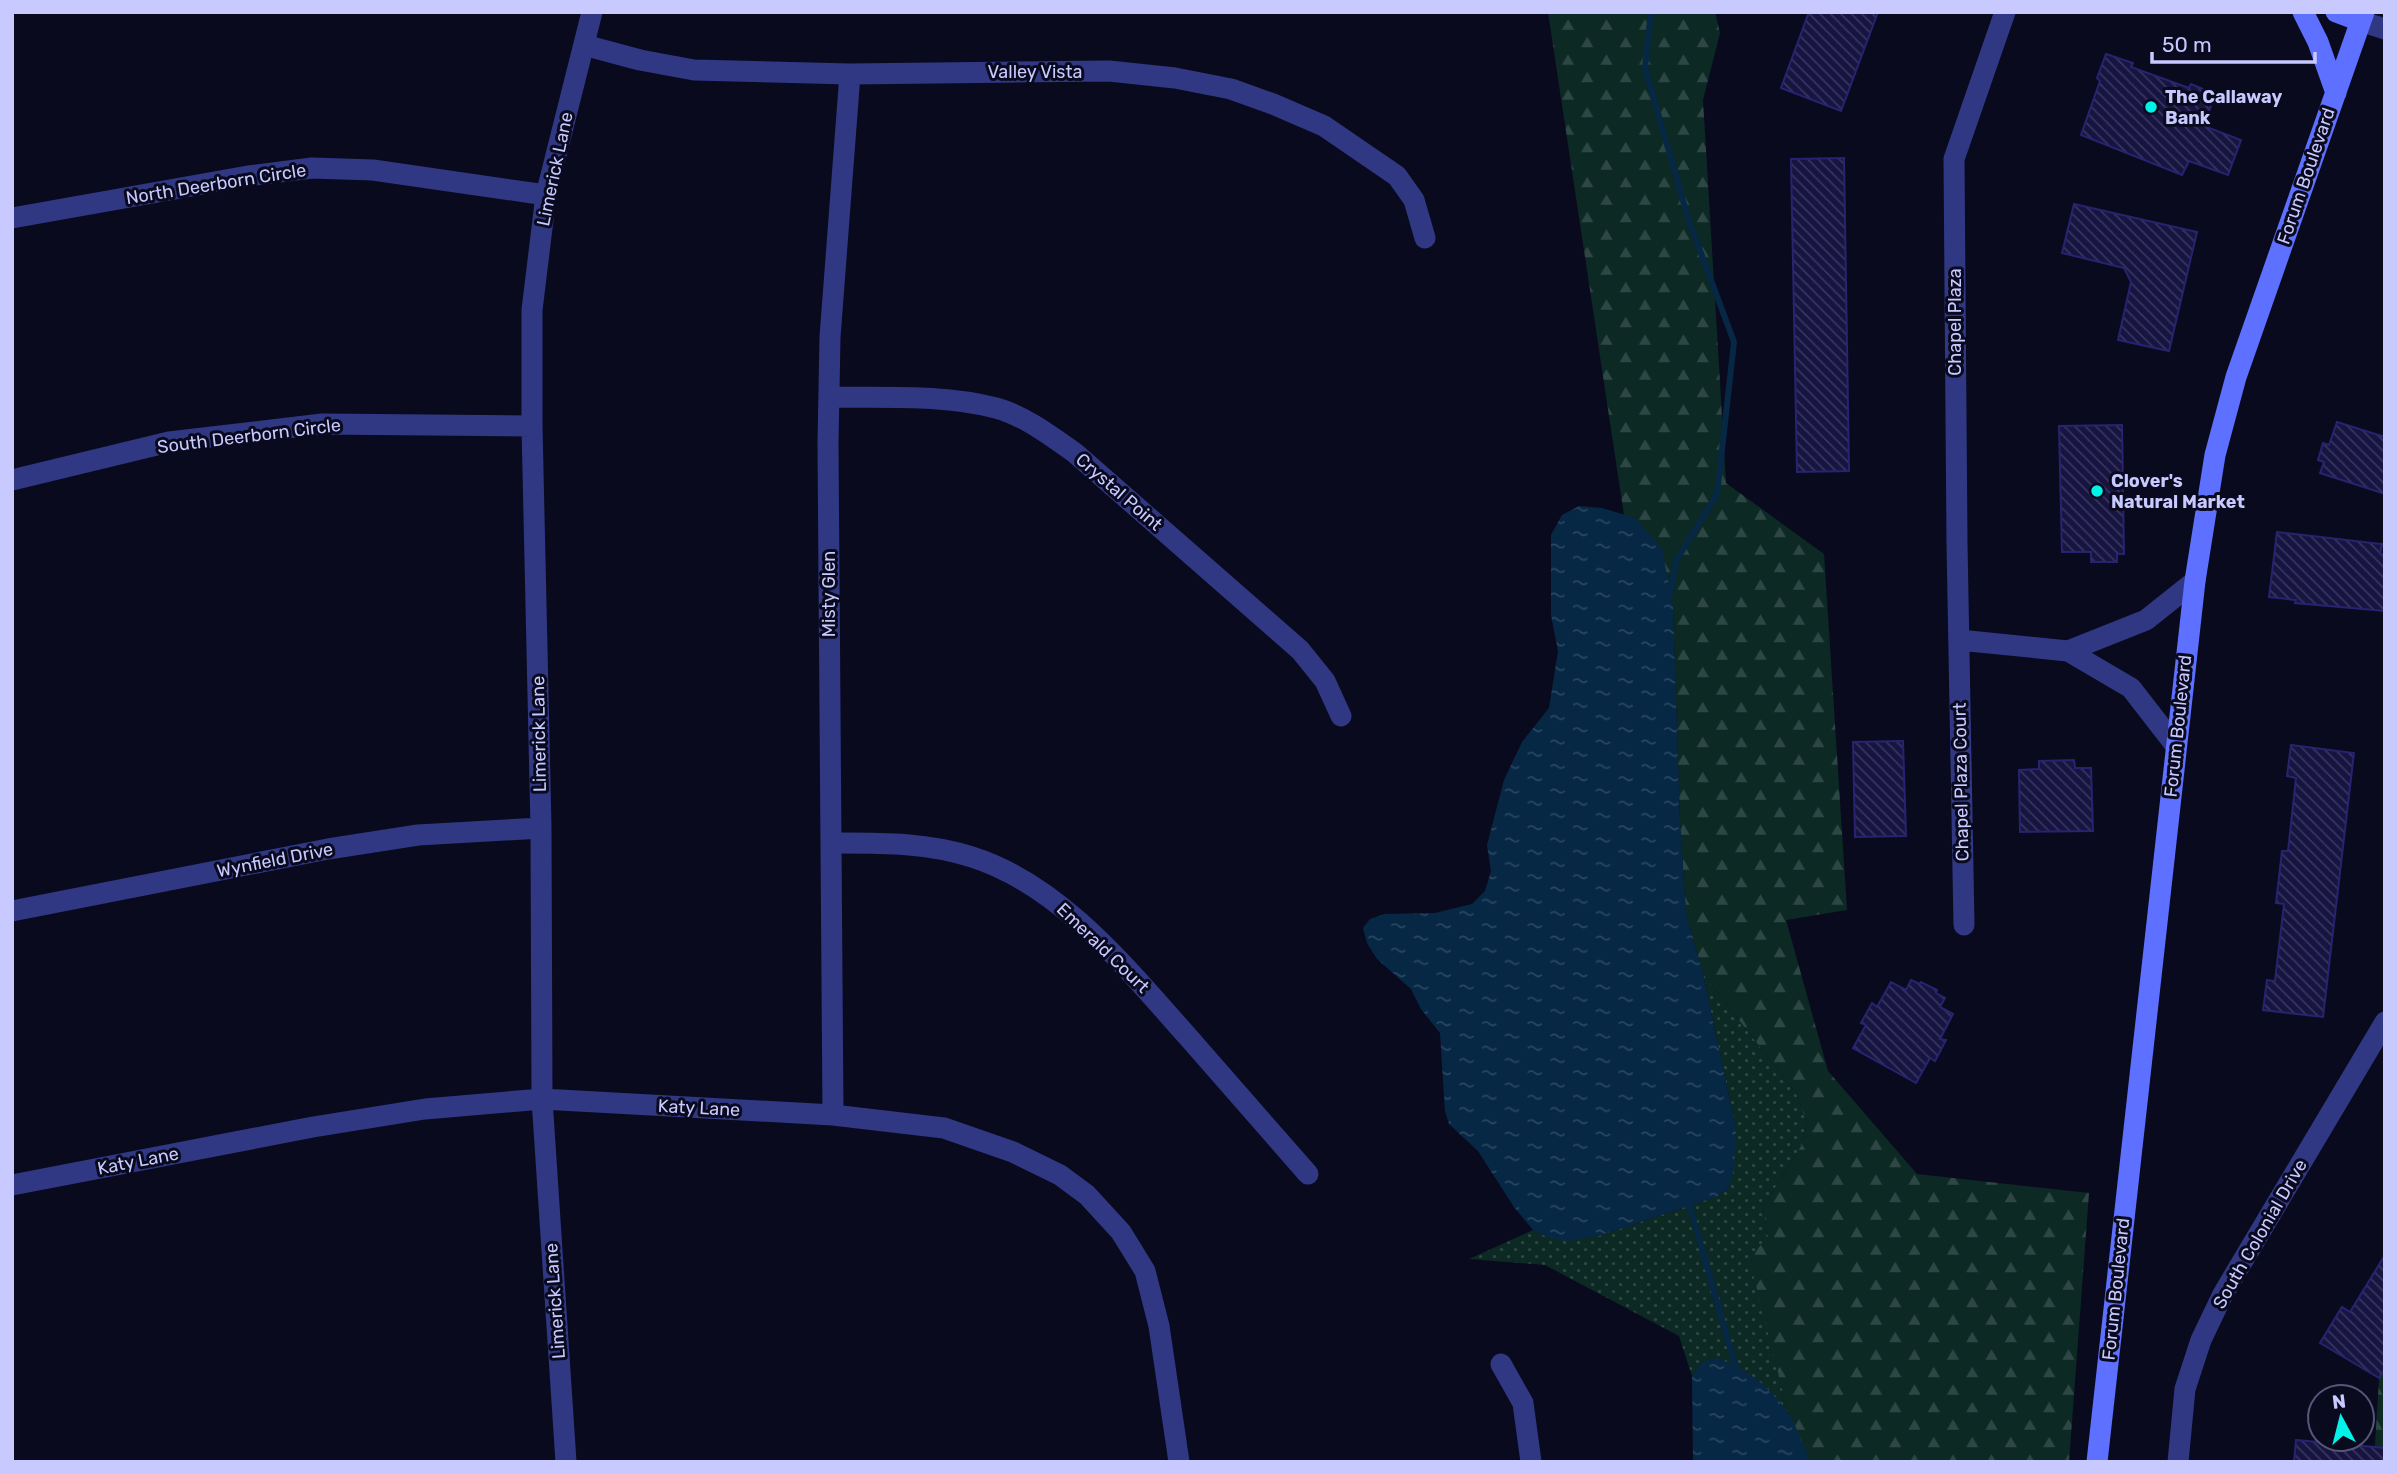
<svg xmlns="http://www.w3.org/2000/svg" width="2397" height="1474" viewBox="0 0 2397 1474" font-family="Rubik,sans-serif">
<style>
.grass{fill:url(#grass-dots)}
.forest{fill:url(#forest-firs)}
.water{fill:url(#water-ripples)}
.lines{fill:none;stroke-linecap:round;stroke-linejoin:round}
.stream{stroke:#072845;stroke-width:6}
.building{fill:url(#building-back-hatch);stroke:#282370;stroke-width:2}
.street{stroke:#303883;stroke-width:21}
.secondary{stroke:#5e70ff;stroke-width:21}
.poi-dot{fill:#00f2e9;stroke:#0a0a1f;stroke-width:2.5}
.labels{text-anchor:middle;stroke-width:6;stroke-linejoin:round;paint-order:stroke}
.street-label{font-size:18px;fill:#c7c9ff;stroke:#0a0a1f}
.poi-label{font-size:18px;font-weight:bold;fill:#c7c9ff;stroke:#0a0a1f;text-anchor:start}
</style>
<defs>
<pattern id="grass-dots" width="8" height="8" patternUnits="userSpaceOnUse" patternTransform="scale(1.75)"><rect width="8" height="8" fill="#0c2924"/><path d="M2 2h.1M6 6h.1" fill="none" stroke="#2e4745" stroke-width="1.8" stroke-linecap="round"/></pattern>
<pattern id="forest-firs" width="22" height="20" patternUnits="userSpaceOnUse" patternTransform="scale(1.75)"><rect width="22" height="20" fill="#0c2924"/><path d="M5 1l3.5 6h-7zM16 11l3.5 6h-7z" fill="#2e4745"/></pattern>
<pattern id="water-ripples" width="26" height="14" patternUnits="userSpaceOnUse" patternTransform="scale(1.75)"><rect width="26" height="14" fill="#072845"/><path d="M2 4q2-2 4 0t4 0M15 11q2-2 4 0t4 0" fill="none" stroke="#2a4661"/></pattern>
<pattern id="building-back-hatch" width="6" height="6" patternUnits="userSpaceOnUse" patternTransform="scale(1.75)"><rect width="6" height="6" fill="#171441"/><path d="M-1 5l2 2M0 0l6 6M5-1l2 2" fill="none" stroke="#37355e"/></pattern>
</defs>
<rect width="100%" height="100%" fill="#0a0a1f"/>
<path class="grass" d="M1703,974L1796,1093L1807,1123L1801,1146L1763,1207L1768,1237L1750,1258L1789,1416L1760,1382L1702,1362L1692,1376L1679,1336L1545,1265L1469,1259L1533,1230L1545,1235L1598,1236L1718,1196L1728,1188L1736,1129Z"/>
<path class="forest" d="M1548,12H1715L1720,33L1703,100L1726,483L1824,554L1847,910L1786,920L1828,1071L1917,1174L2089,1193L2069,1462H1810L1789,1416L1749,1258L1768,1237L1763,1207L1801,1146L1807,1123L1796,1093L1703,974L1686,913L1680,823L1673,606L1635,518L1624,515Z
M2385,1369V1462H2374L2379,1378Z"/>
<path class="water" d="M1579,506L1602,508L1635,518L1662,549L1673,606L1680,823L1686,913L1703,974L1736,1129L1734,1170L1728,1188L1718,1196L1598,1236L1565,1241L1545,1236L1533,1230L1514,1207L1478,1151L1449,1124L1445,1111L1440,1033L1421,1009L1411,989L1377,959L1367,943L1363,928L1370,919L1385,914L1435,913L1472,904L1485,891L1491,871L1487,845L1504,780L1522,742L1549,708L1558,651L1551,615V535L1562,515Z
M1717,1358C1746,1368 1773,1389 1790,1416C1798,1430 1804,1447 1810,1462H1693L1692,1376L1702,1362Z"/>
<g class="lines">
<path class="stream" d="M1651,12L1645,68L1688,218L1734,342L1717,494L1676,561L1669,599
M1688,1200L1737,1372"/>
</g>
<path class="building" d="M1809,12H1878L1841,111L1781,88Z
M2106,54L2133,63L2131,67L2189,88L2191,84L2215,94L2204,126L2241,140L2228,175L2189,161L2182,175L2081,135L2100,81L2097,78Z
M1844,158L1849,471L1797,472L1791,159Z
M2074,204L2197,232L2169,351L2118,340L2131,282L2124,268L2062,253Z
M2337,422L2385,437V494L2320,473L2324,462L2318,460L2323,443L2329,445Z
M2122,425L2124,554H2117V562H2091V552H2062L2059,426Z
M2277,532L2382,544L2380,554L2385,555V611L2295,603L2296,600L2269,597Z
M1903,741L1906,836L1855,837L1853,742Z
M2291,745L2354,753L2323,1017L2263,1010L2267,980L2275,981L2284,904L2276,903L2282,851H2288L2296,778L2287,776Z
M2074,760L2075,768H2091L2093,831L2020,832L2019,770L2039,769V761Z
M1911,980L1920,984L1921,982L1937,990L1936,993L1945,998L1940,1007L1953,1014L1940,1039L1946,1040L1935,1061L1930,1058L1916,1083L1853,1048L1866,1025L1861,1023L1872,1003L1877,1007L1891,982L1906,990Z
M2385,1255V1368L2379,1378L2320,1343L2342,1307L2350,1312Z
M2296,1440L2385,1448V1462H2294Z"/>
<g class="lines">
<path class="street" d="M2360,21L2385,29
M584,45L640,60L694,70L850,74L1109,71L1175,78L1231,89L1273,104L1324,126L1397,176L1414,200L1425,238
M12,218L248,176L312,168L373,170L546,195
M829,397C884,398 943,394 996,408C1025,416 1051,436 1075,453L1300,650L1325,681L1341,716
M12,480L169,442L322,424L532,426
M1959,640L2068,651L2131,688L2176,746
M2068,651L2146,620L2195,581
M831,843C879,843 926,842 972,857C1061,885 1129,971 1189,1038C1228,1083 1268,1128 1308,1174
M12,911L328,849L418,835L541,828
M1964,925L1957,543L1954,159L2005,12
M833,1115L828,443L830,337L850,74
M12,1185L313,1127L425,1109L542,1099L833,1115L944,1128L1013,1152L1060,1175L1087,1195L1121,1232L1145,1271L1159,1326L1179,1462
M1501,1364L1523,1403L1531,1462
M566,1462L542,1099L541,828L532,426V310L546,195L592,12
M2178,1462L2185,1389L2201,1340L2223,1294L2385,1022"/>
<path class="secondary" d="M2303,12L2318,42L2336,93
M2336,12L2360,21
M2097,1462L2195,581L2215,455L2236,377L2364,12"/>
</g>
<g class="poi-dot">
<circle cx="2151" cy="107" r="7"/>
<circle cx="2097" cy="491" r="7"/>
</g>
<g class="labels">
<g class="street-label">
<text x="1035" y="78">Valley Vista</text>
<text transform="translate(555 169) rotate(-78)" y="6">Limerick Lane</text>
<text transform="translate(2306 176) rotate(-71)" y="6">Forum Boulevard</text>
<text transform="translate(216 184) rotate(-9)" y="6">North Deerborn Circle</text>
<text transform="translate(1955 322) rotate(-90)" y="6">Chapel Plaza</text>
<text transform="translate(249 436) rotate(-7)" y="6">South Deerborn Circle</text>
<text transform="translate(1119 492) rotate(41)" y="6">Crystal Point</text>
<text transform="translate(829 594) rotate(-90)" y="6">Misty Glen</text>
<text transform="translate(2178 726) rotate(-84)" y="6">Forum Boulevard</text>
<text transform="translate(539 734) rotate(-91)" y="6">Limerick Lane</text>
<text transform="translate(1961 782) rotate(-91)" y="6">Chapel Plaza Court</text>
<text transform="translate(275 860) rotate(-11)" y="6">Wynfield Drive</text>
<text transform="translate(1103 948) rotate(44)" y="6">Emerald Court</text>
<text transform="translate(699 1108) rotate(3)" y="6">Katy Lane</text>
<text transform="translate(138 1161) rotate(-11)" y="6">Katy Lane</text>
<text transform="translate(2260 1234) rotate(-60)" y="6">South Colonial Drive</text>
<text transform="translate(2116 1289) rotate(-84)" y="6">Forum Boulevard</text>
<text transform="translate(555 1301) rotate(-94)" y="6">Limerick Lane</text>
</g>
<g class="poi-label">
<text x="2165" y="103">The Callaway<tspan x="2165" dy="21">Bank</tspan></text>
<text x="2111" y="487">Clover's<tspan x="2111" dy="21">Natural Market</tspan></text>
</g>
</g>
<rect width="2397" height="1474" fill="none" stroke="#c7c9ff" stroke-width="28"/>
<g transform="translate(2341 1418) rotate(353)"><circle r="33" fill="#0a0a1f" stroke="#565679" stroke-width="2"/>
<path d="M0-5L12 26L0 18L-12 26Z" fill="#00f2e9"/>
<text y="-10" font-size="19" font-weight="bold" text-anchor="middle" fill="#c7c9ff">N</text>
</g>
<path d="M2152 52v10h163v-10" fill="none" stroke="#c7c9ff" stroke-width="3.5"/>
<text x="2162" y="52" font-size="21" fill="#c7c9ff" stroke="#0a0a1f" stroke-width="5" paint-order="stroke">50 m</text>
</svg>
